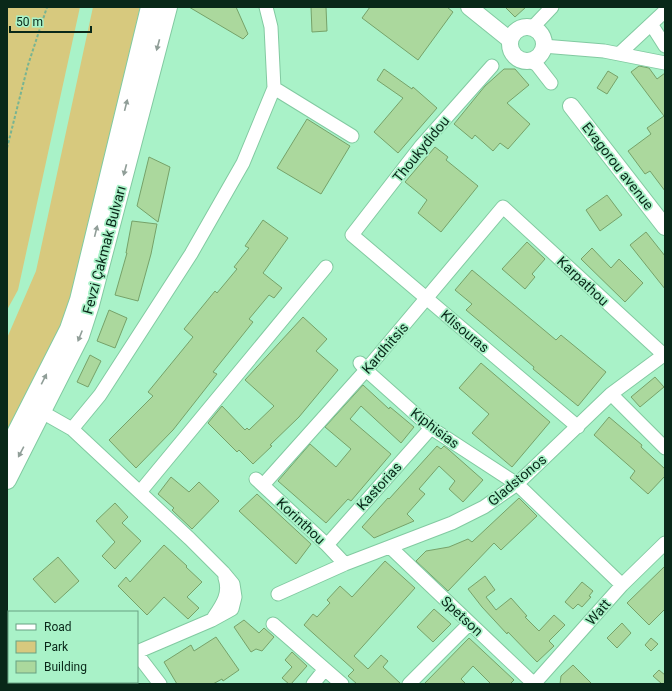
<svg xmlns="http://www.w3.org/2000/svg" width="672" height="691" viewBox="0 0 672 691" font-family="Roboto,sans-serif">
<style>
.green{fill:#d7c97e}
.building{fill:#abd89d;stroke:#76a269}
.lines{fill:none;stroke-linecap:round;stroke-linejoin:round}
.minor-casing{stroke:#82caa1;stroke-width:15}
.tertiary-casing{stroke:#82caa1;stroke-width:18}
.secondary-casing{stroke:#82caa1;stroke-width:20}
.path{stroke:#78b492;stroke-width:2;stroke-dasharray:3 2;stroke-linecap:butt}
.minor{stroke:#fff;stroke-width:13}
.tertiary{stroke:#fff;stroke-width:16}
.secondary{stroke:#fff;stroke-width:18}
.oneway{fill:#909e98}
.labels{text-anchor:middle;stroke-width:3.5;stroke-linejoin:round;paint-order:stroke}
.street-label{font-size:14px;fill:#092819;stroke:#a9f2c8}
</style>
<rect width="100%" height="100%" fill="#a9f2c8"/>
<path class="green" d="M7,7H80L18,290L7,310Z
M93,7H140L104,167L64,324L7,438V338L36,271Z"/>
<path class="building" d="M189,7H236L248,34L243,39Z
M311,7H326L327,31L312,32Z
M370,7H447L453,12L418,60L362,18Z
M505,7H526L515,17Z
M639,66L649,68L657,79L665,73V191L650,171L645,174L628,151L651,134L647,128L664,116L631,72Z
M384,69L412,89L413,87L437,108L398,153L374,132L403,98L377,80Z
M504,69H515L529,85L507,103L530,124L508,149L500,143L493,151L475,135L472,139L454,124L485,86Z
M608,71L618,77L607,94L597,88Z
M307,119L350,146L321,194L277,168Z
M435,147L448,157L446,160L478,186L441,232L418,213L427,200L405,182Z
M149,157L170,167L158,222L137,206Z
M607,195L622,215L600,231L586,210Z
M263,220L288,238L263,273L282,288L274,298L269,295L249,319L253,322L213,372L217,374L173,430L136,468L109,440L153,396L148,392L193,337L184,329L215,291L217,293L237,269L234,267L249,248L245,246Z
M132,221L157,224L151,254L138,301L115,295L127,253H126Z
M646,232L665,256V289L630,245Z
M527,242L545,259L532,274L535,277L525,289L502,269Z
M592,248L611,268L619,259L643,283L625,302L581,259Z
M472,270L556,340L561,335L606,372L578,406L533,369L534,367L466,310L472,304L455,290Z
M109,310L127,318L115,348L97,341Z
M303,317L327,339L316,351L338,370L299,417L270,445L272,446L253,464L239,450L237,452L208,423L222,406L245,430L247,428L249,430L274,406L245,380Z
M90,355L101,361L88,387L77,382Z
M481,363L550,422L512,467L472,433L489,414L459,388Z
M655,377L664,387L640,407L631,397Z
M363,385L389,409L390,407L414,427L401,443L361,406L350,419L391,454L351,501L348,499L326,523L278,481L310,444L336,467L351,449L325,427Z
M609,417L642,445L641,447L665,469V476L648,494L630,478L635,471L594,435Z
M437,446L441,449L444,446L449,450L483,480L463,502L449,489L455,481L439,466L419,489L425,494L407,514L414,521L374,538L362,527L388,498L389,499Z
M171,477L189,492L199,482L219,501L192,529L172,510L174,508L158,494Z
M257,494L311,544L296,564L239,511Z
M519,498L537,516L501,550L494,543L448,591L416,561L426,551L449,547L468,539L472,542Z
M115,503L128,517L122,523L141,541L115,569L102,556L115,542L96,521Z
M164,545L187,566L186,567L202,582L187,597L199,608L188,619L164,597L147,615L118,586L126,577L130,582Z
M58,557L79,581L55,603L33,579Z
M385,561L415,588L354,656L368,669L381,655L388,661L383,667L401,684H357L348,676L354,670L304,625L313,614L317,617L330,603L327,600L340,586L352,597Z
M665,566V609L649,625L627,603Z
M485,576L495,590L486,597L496,610L511,598L527,616L525,617L539,631L554,615L565,625L549,641L554,646L537,662L508,632L507,634L482,607L468,589Z
M582,582L593,591L589,596L591,597L582,607L578,604L573,609L565,602Z
M434,609L451,624L433,642L417,627Z
M244,620L259,633L264,628L274,637L262,651L256,649L251,652L234,627Z
M622,623L631,633L617,648L607,638Z
M216,637L239,670L223,681L222,679L213,684H177L164,662L191,645L194,651Z
M469,638L514,680L510,684H491L473,666L461,679L466,684H424Z
M651,638L658,644L651,651L645,645Z
M292,652L307,666L291,684H289L282,678L292,667L285,660Z
M573,665L592,684H560L561,676Z
M659,670L665,675V684H662L653,676Z"/>
<g class="lines">
<defs>
<path id="minor" d="M651,24L665,46
M532,28L552,7
M543,46L604,51L665,63
M620,53L664,12
M529,60L537,65L551,83
M492,66L421,146L352,235L578,427
M274,88L352,136
M360,363L366,370L431,428L517,484L622,585
M611,394L665,448
M35,406L42,412L72,429L190,539L223,572L233,584L235,597L232,609L212,620L137,652
M72,429L100,395L191,254L243,163L274,88L271,27L266,7
M256,479L327,545L345,564
M263,485L366,370L503,207L664,355
M140,492L326,267
M327,545L431,428
M390,547L534,684
M278,594L345,564L452,523L484,507L517,484L611,394L665,354
M214,617C223,604 230,593 225,578
M273,624L342,684
M137,654L160,684
M7,682L9,684
M72,684L76,682
M313,684L325,669
M409,684L469,624
M534,684L622,585L665,543"/>
<path id="tertiary" d="M469,7L510,40
M510 44a17 17 0 1 1 34 0a17 17 0 1 1-34 0Z
M571,106L665,227"/>
<path id="secondary" d="M7,451L69,329L79,300L150,7
M7,480L80,336L90,305L168,7"/>
</defs>
<use href="#minor" class="minor-casing"/>
<use href="#tertiary" class="tertiary-casing"/>
<use href="#secondary" class="secondary-casing"/>
<path class="path" d="M7,148L28,65L47,7"/>
<use href="#minor" class="minor"/>
<use href="#tertiary" class="tertiary"/>
<use href="#secondary" class="secondary"/>
</g>
<defs><path id="oneway-solid" d="M-6-.8H1V-3.2L6.5 0L1 3.2V.8H-6Z"/></defs>
<g class="oneway">
<use href="#oneway-solid" transform="translate(158 45) rotate(105)"/>
<use href="#oneway-solid" transform="translate(126 105) rotate(-76)"/>
<use href="#oneway-solid" transform="translate(125 170) rotate(105)"/>
<use href="#oneway-solid" transform="translate(96 231) rotate(-76)"/>
<use href="#oneway-solid" transform="translate(80 336) rotate(112)"/>
<use href="#oneway-solid" transform="translate(44 379) rotate(-63)"/>
<use href="#oneway-solid" transform="translate(21 452) rotate(118)"/>
</g>
<g class="labels">
<g class="street-label">
<text transform="translate(421 149) rotate(-51)" y="5">Thoukydidou</text>
<text transform="translate(618 166) rotate(52)" y="5">Evagorou avenue</text>
<text transform="translate(104 250) rotate(-75)" y="5">Fevzi Çakmak Bulvarı</text>
<text transform="translate(583 281) rotate(43)" y="5">Karpathou</text>
<text transform="translate(465 331) rotate(40)" y="5">Klisouras</text>
<text transform="translate(385 348) rotate(-49)" y="5">Kardhitsis</text>
<text transform="translate(435 428) rotate(37)" y="5">Kiphisias</text>
<text transform="translate(517 480) rotate(-40)" y="5">Gladstonos</text>
<text transform="translate(379 486) rotate(-48)" y="5">Kastorias</text>
<text transform="translate(301 521) rotate(43)" y="5">Korinthou</text>
<text transform="translate(598 612) rotate(-49)" y="5">Watt</text>
<text transform="translate(462 616) rotate(43)" y="5">Spetson</text>
</g>
</g>
<rect width="672" height="691" fill="none" stroke="#092819" stroke-width="16"/>
<rect x="8" y="611" width="130" height="72" fill="#a9f2c8" stroke="#69a182"/>
<rect x="16" y="624" width="20" height="6" fill="#ffffff" stroke="#69a182"/>
<text x="44" y="631" font-size="12" fill="#092819">Road</text>
<rect x="16" y="641" width="20" height="12" fill="#d7c97e" stroke="#69a182"/>
<text x="44" y="651" font-size="12" fill="#092819">Park</text>
<rect x="16" y="661" width="20" height="12" fill="#abd89d" stroke="#69a182"/>
<text x="44" y="671" font-size="12" fill="#092819">Building</text>
<path d="M10 26v6h81v-6" fill="none" stroke="#092819" stroke-width="2"/>
<text x="16" y="26" font-size="12" fill="#092819" stroke="#a9f2c8" stroke-width="3" paint-order="stroke">50 m</text>
</svg>
